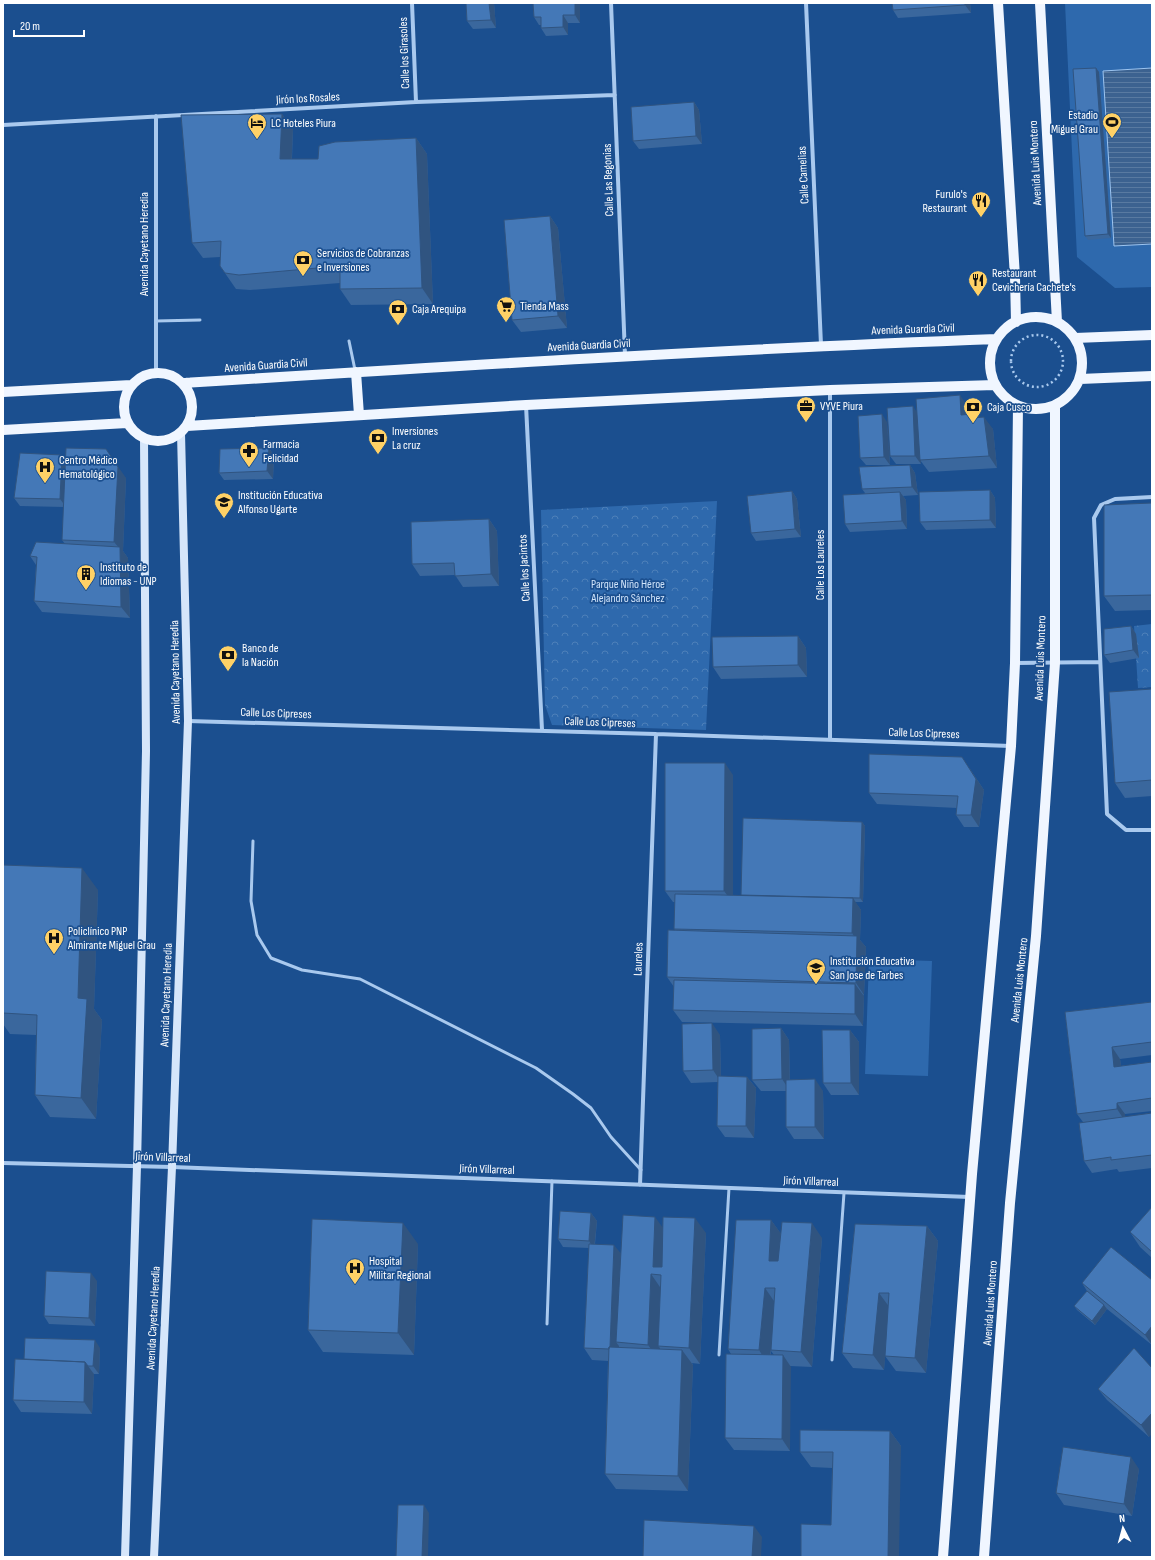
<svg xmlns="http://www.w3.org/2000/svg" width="1155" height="1560" viewBox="0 0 1155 1560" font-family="'Sofia Sans Condensed',sans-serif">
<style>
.park{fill:url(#park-crowns)}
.pitch{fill:#2e69ad}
.water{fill:url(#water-rules);stroke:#9cc4f0}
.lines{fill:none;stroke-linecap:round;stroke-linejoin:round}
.path{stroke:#a9c9ee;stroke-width:2.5;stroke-dasharray:2 3;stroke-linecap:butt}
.lane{stroke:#a9c9ee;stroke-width:3}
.street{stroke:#a9c9ee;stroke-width:4}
.secondary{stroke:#d6e6fa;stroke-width:8}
.primary{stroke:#f0f6ff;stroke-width:10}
.wall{fill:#3a679d;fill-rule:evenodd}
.shaded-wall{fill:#305480}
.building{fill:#4478b7;stroke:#305480}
.labels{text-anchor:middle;stroke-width:3.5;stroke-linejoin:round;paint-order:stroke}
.street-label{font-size:12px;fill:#fff;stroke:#1b4f8f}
.poi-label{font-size:12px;fill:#fff;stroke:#1b4f8f;text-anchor:start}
.park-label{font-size:12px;fill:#cfe3fa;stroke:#1b4f8f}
</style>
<defs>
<pattern id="park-crowns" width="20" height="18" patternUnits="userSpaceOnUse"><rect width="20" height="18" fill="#2e69ad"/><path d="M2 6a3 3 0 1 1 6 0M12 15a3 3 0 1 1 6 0" fill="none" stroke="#4d80b9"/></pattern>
<pattern id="water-rules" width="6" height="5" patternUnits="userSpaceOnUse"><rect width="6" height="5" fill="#3c6290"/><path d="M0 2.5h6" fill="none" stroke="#597aa1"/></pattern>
</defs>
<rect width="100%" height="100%" fill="#1b4f8f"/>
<path class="park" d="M717,501L706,730L552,725L545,705L541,510Z
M1152,624V687L1138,688L1134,626Z"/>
<path class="pitch" d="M1065,3H1152V287L1115,288L1077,257Z
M869,959L932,961L928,1076L865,1074Z"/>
<path class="water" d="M1152,68V244L1114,246L1103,71Z"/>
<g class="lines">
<path class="path" d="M1011 361a26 26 0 1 1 52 0a26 26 0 1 1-52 0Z"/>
<path class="lane" d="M156,321L200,320
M349,341L355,370
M253,841L251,901L257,935L271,958L302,970L360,979L536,1068L573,1094L591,1108L611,1137L641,1170
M547,1324L552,1181
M719,1355L729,1188
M832,1360L844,1193"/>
<path class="street" d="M412,3L416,102
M611,3L625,355
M806,3L821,345
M156,116V372
M3,125L416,102L615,95
M830,391V739
M526,405L542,730
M1152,497L1115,499L1101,505L1094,518L1107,814L1126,830H1152
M1015,663L1100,662
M188,721L656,734L1011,746
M3,1163L172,1167L970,1197
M640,1185L656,734"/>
<path class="secondary" d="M125,1557L137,1166L146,751L144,438
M154,1557L172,1167L188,721L181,433"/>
<path class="primary" d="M998,3L1015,277L1016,322
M1040,3L1057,322
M990 363a46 46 0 1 1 92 0a46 46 0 1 1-92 0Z
M1075,338L1152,335
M356,372L359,415
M124 407a34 34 0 1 1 68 0a34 34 0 1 1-68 0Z
M1080,379L1152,376
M184,383C455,366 725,349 997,339
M3,392L131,385
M187,426L526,405L830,390L995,385
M3,430L127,423
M943,1557L972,1174L1011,746L1015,663L1018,406
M984,1557L1010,1203L1036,936L1055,663V405"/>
</g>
<path class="wall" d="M3,3H9V4H3Z
M466,3H494L496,28L473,29L467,21Z
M533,3H580V23H568V35L546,36L541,28V25H539L534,17Z
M892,3H970L971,13L898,18L893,10Z
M1096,68L1099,72L1111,238L1088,240L1085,236Z
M694,102L699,110L702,144L639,149L633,141Z
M282,114L293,129L292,159H318L416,138L427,154L433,304L351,305L340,289V283L250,290L236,289L220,266V257L203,258L192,243Z
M550,216L558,228L567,328L521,332L512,320Z
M968,407L969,414H972L975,418L993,429L997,468L929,472L920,460L921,464H896L890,456L917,413Z
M887,422L890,465H866L860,458Z
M269,448L274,456L273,479L224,480L219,473Z
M62,455L66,459L126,478L123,551L128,558L130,618L42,612L34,601L36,565L30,556L65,544L62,540L64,507L20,506L14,498Z
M910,465L915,473L918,495L903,496L906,500L907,529L850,532L845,524L865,493L862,489Z
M990,490L995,498L996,528L926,530L920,522Z
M792,491L797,499L801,537L756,541L751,533Z
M1152,503V610L1115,611L1104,596Z
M489,519L497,531L499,586L463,587L455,575L420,576L412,564Z
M1131,626L1136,634L1139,658L1110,663L1104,655Z
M798,636L806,648L807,677L721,679L713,667Z
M1152,689V796L1125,798L1115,783Z
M970,769L984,790L979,827H964L956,815L957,808L877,804L869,793Z
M733,775V895L742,896L741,895L862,822L865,826L863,902H855L861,910L860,940L866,947L864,995H863L864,996L863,1026L682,1022L673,1010L674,987L667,977L675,930L674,929L675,902H673L665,891Z
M3,865L98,890L94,1009L102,1020L96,1119L50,1117L35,1095L36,1035L10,1034L3,1024Z
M1152,1002V1055L1120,1059L1121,1066L1152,1062V1111L1125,1114V1117L1152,1113V1168L1119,1172L1117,1169L1092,1173L1084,1161L1083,1122L1077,1114L1065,1012Z
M781,1028L789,1040L790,1080L823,1091L824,1139H794L786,1127V1091H761L752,1080Z
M850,1030L859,1042V1095H831L823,1083Z
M720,1035L721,1076L747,1077L756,1088L754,1138L725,1137L717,1126L718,1082L691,1083L683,1071Z
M1152,1207V1258L1140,1247L1130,1232Z
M591,1213L597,1221L595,1244L621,1254L663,1228L706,1233L700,1364L692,1363L693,1365L688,1491L616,1489L605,1474L608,1361L592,1360L584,1348L589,1248L563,1247L558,1239Z
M771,1220L781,1234L822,1238L812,1367L790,1366V1451L734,1450L725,1438L731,1354L728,1349ZM771,1351L774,1355H771Z
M855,1224L927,1226L938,1241L926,1373L896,1371L885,1356L884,1370L853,1368L842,1353Z
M418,1244L414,1355L323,1352L308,1330Z
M1152,1280V1345L1107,1309L1095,1325L1077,1310L1074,1306L1087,1291L1082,1283Z
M97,1281L95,1326L49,1324L44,1316Z
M100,1348L99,1374H94L92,1414L21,1412L13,1400L24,1359Z
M1152,1368L1149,1437L1107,1400L1098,1389Z
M890,1431L901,1446L831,1525L832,1468L811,1467L800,1452Z
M1139,1469L1132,1516L1064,1505L1056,1493Z"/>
<path class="shaded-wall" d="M489,3H494L496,28L491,20Z
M575,3H580V23L575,15Z
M965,3H970L971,13L965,5Z
M563,15L568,23V35L563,27Z
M1096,68L1099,72L1111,238L1108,234Z
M694,102L699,110L702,144L696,136Z
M282,114L293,129L291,174L280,159Z
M416,138L427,154L433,304L422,288Z
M550,216L558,228L567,328L558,316Z
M960,395L968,407L970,426L961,415Z
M913,406L918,414L921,464L915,456Z
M882,414L887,422L890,465L884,457Z
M984,417L993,429L997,468L989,456Z
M269,448L274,456L273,479L267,471Z
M106,449L126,478L123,551L128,558L130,618L121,607L120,549L114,542Z
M62,455L68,462L66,507L60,499Z
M910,465L915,473L918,495L912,487Z
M990,490L995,498L996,528L990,520Z
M792,491L797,499L801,537L795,529Z
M900,492L906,500L907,529L902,521Z
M489,519L497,531L499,586L491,574Z
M1131,626L1136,634L1139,658L1133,650Z
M798,636L806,648L807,677L798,665Z
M962,757L984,790L979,827L971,815Z
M725,763L733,775V903L724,891Z
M862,822L865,826L863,902L860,898Z
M82,868L98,890L94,1009L102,1020L96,1119L81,1098L78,998Z
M853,898L861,910L860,940L866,947L864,995L856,983L857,941L852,933Z
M855,984L864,996L863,1026L855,1014Z
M712,1023L720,1035L721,1082L713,1070Z
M781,1028L789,1040L790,1091L782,1079Z
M850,1030L859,1042V1095L851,1083Z
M1112,1047L1120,1059L1123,1078L1114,1067Z
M747,1077L756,1088L754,1138L746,1126Z
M815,1079L823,1091L824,1139L815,1127Z
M1117,1103L1125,1114V1121L1117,1109Z
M591,1213L597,1221L594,1249L589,1241Z
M655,1217L666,1232L661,1275L653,1267Z
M695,1218L706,1233L700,1364L689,1348Z
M771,1220L782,1235L779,1276L769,1261Z
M403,1223L418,1244L414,1355L398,1333Z
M812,1223L822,1238L812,1367L801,1352Z
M927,1226L938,1241L926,1373L915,1358Z
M614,1245L623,1256L616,1342L619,1346L618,1361L610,1349Z
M91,1273L97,1281L95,1326L89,1318Z
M651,1274L662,1290L658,1346L660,1348L659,1360L648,1345Z
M765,1288L776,1304L769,1366L759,1350Z
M879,1293L890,1308L884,1370L873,1355Z
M1104,1305L1107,1309L1095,1325L1092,1321Z
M1152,1326V1345L1145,1335Z
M95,1340L100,1348L99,1374L93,1366Z
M682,1350L693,1365L688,1491L678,1476Z
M783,1355L791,1367L790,1451L782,1439Z
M85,1362L94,1374L92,1414L84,1402Z
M1152,1413V1434L1149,1437L1141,1425Z
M890,1431L901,1446L899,1557H888Z
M1131,1457L1139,1469L1132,1516L1124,1504Z
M424,1505L429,1513L428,1557H422Z
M754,1526L762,1537L761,1557H752Z"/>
<path class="building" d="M466,3H489L491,20L467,21Z
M533,3H575V15H563V27L541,28V17H534Z
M892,3H965V5L893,10Z
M1096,68L1108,234L1085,236L1073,69Z
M694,102L696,136L633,141L631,107Z
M282,114L280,159H318L319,146L335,142L416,138L422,288L340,289V266L239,275L225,273L220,266L221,241L192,243L181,115Z
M550,216L558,316L512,320L504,220Z
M960,395L961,415L972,414L973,418L984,417L989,456L920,460L916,399Z
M913,406L915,456H890L887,408Z
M882,414L884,457L860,458L858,416Z
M66,448L106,449L118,467L114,542L62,540Z
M269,448L267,471L219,473L220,449Z
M20,453L62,455L60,499L14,498Z
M910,465L912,487L862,489L859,467Z
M990,490V520L920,522L919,492Z
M792,491L795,529L751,533L747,496Z
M900,492L902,521L845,524L843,495Z
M1152,503V595L1104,596V505Z
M489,519L491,574L455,576L454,563L412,564L411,522Z
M36,542L120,547L121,607L34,601L37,557L30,556Z
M1131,626L1133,650L1104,655V629Z
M798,636V665L713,667L712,637Z
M1152,689V780L1115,783L1109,692Z
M869,754L962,757L976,779L971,815H956L958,796L869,793Z
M665,763H725L724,891H665Z
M743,818L862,822L860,898L741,895Z
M3,865L82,868L78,998L87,999L81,1098L35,1095L37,1015L3,1013Z
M675,894L853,898L852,933L674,929Z
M668,930L857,936L856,983L667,977Z
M674,980L855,984V1014L673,1010Z
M1152,1002V1042L1112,1047L1114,1067L1152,1062V1098L1117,1103V1109L1077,1114L1065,1012Z
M712,1023L713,1070L683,1071L682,1024Z
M781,1028L782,1079L752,1080V1029Z
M822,1030H850L851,1083H823Z
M718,1076L747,1077L746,1126H717Z
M815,1079V1127H786V1080Z
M1152,1113V1155L1111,1160V1157L1084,1161L1079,1123Z
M1152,1207V1252L1130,1232Z
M560,1211L591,1213L589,1241L558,1239Z
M623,1215L655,1217L653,1267H662L663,1217L695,1218L689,1348L658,1346L661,1275L651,1274L648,1345L616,1342Z
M312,1219L403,1223L398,1333L308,1330Z
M736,1220H771L769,1261H778L782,1222L812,1223L801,1352L771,1350L775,1288H765L759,1350L728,1349Z
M855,1224L927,1226L915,1358L885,1356L889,1293H879L873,1355L842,1353Z
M589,1244L614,1245L610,1347H609V1349L584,1348Z
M1111,1247L1152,1280V1326L1145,1335L1082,1283Z
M46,1271L91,1273L89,1318L44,1316Z
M1087,1291L1104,1305L1092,1321L1074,1306Z
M25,1338L95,1340L93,1366H88L85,1362L24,1359Z
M609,1347L682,1350L678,1476L605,1474Z
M1134,1348L1152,1368V1413L1141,1425L1098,1389Z
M726,1354L783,1355L782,1439L725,1438Z
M15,1359L85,1362L84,1402L13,1400Z
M800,1430L890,1431L888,1557H801V1524L831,1525L833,1452H800Z
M1063,1447L1131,1457L1124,1504L1056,1493Z
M398,1505H424L422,1557H396Z
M644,1520L754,1526L752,1557H643Z"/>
<defs>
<symbol id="stadium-pin" viewBox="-11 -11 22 30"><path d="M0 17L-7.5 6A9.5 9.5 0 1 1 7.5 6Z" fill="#ffd166" stroke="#1b4f8f"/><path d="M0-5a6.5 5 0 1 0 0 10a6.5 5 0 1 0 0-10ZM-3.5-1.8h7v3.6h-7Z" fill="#111"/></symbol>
<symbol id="hotel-pin" viewBox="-11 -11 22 30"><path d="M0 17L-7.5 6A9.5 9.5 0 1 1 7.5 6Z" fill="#ffd166" stroke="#1b4f8f"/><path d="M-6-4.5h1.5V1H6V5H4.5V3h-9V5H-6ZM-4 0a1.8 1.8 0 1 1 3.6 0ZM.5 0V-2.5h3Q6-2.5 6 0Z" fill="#111"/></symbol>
<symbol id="restaurant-pin" viewBox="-11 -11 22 30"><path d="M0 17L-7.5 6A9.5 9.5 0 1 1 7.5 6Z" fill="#ffd166" stroke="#1b4f8f"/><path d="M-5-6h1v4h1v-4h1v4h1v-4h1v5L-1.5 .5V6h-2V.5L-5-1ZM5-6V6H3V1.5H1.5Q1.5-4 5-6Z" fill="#111"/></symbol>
<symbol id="bank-pin" viewBox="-11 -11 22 30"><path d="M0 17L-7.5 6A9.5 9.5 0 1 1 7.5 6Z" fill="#ffd166" stroke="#1b4f8f"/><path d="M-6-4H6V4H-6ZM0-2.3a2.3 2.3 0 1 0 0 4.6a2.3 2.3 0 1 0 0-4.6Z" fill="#111"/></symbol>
<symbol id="supermarket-pin" viewBox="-11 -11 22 30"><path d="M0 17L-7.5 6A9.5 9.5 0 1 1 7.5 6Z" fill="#ffd166" stroke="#1b4f8f"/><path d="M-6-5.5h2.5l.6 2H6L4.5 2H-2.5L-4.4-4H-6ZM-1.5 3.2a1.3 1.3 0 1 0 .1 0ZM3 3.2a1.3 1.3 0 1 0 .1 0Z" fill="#111"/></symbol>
<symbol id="office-pin" viewBox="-11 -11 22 30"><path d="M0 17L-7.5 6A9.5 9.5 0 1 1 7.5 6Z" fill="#ffd166" stroke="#1b4f8f"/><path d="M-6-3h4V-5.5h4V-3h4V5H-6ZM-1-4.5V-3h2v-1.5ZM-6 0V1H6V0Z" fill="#111"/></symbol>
<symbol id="pharmacy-pin" viewBox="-11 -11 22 30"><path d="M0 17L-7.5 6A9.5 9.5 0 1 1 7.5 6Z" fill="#ffd166" stroke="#1b4f8f"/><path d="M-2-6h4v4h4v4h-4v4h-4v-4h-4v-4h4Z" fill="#111"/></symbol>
<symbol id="hospital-pin" viewBox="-11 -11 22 30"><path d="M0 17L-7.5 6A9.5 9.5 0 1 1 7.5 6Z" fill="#ffd166" stroke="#1b4f8f"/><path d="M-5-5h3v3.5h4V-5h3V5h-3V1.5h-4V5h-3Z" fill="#111"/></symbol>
<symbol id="school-pin" viewBox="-11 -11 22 30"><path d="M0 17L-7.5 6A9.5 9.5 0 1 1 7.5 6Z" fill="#ffd166" stroke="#1b4f8f"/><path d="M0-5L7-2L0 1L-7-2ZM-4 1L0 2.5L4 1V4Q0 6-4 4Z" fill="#111"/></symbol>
<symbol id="building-pin" viewBox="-11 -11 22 30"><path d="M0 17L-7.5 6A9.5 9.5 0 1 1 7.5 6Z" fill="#ffd166" stroke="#1b4f8f"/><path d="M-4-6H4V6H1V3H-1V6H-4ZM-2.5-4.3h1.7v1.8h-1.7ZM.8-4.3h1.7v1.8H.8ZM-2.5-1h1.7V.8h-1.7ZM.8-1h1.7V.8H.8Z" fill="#111"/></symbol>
</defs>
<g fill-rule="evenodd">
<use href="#stadium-pin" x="1101" y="111" width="22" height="30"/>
<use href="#hotel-pin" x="246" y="112" width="22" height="30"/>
<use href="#restaurant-pin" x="970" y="190" width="22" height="30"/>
<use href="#bank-pin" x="292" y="249" width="22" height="30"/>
<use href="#restaurant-pin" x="967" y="269" width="22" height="30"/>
<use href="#supermarket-pin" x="495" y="295" width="22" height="30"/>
<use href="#bank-pin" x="387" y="298" width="22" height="30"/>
<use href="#office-pin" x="795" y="395" width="22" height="30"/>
<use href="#bank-pin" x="962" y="396" width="22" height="30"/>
<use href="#bank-pin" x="367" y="427" width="22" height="30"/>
<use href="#pharmacy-pin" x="238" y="440" width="22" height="30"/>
<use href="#hospital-pin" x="34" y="456" width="22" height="30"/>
<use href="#school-pin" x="213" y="491" width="22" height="30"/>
<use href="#building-pin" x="75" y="563" width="22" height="30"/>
<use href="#bank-pin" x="217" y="644" width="22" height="30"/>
<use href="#hospital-pin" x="43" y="927" width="22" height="30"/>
<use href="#school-pin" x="805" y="957" width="22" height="30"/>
<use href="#hospital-pin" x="344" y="1257" width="22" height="30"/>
</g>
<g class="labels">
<g class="street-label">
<text transform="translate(404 53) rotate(-92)" y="4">Calle los Girasoles</text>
<text transform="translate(308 98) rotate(-3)" y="4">Jirón los Rosales</text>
<text transform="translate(1035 163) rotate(-93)" y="4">Avenida Luis Montero</text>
<text transform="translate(803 175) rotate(-93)" y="4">Calle Camelias</text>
<text transform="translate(608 180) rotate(-92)" y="4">Calle Las Begonias</text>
<text transform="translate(144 244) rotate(-90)" y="4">Avenida Cayetano Heredia</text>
<text transform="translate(913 329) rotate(-2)" y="4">Avenida Guardia Civil</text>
<text transform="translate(589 345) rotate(-3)" y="4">Avenida Guardia Civil</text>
<text transform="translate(266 365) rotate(-4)" y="4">Avenida Guardia Civil</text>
<text transform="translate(820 565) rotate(-90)" y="4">Calle Los Laureles</text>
<text transform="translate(524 568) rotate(-93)" y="4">Calle los Jacintos</text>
<text transform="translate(1040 658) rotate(-88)" y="4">Avenida Luis Montero</text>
<text transform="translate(175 672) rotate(-91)" y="4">Avenida Cayetano Heredia</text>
<text transform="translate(276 713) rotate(2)" y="4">Calle Los Cipreses</text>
<text transform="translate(600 722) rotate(2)" y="4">Calle Los Cipreses</text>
<text transform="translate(924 733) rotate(2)" y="4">Calle Los Cipreses</text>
<text transform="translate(638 959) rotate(-88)" y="4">Laureles</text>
<text transform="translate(1019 980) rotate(-84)" y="4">Avenida Luis Montero</text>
<text transform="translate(166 995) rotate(-88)" y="4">Avenida Cayetano Heredia</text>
<text transform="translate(163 1157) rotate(2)" y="4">Jirón Villarreal</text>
<text transform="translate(487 1169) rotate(2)" y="4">Jirón Villarreal</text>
<text transform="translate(811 1181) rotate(2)" y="4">Jirón Villarreal</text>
<text transform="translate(990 1303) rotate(-86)" y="4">Avenida Luis Montero</text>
<text transform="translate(153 1318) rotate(-87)" y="4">Avenida Cayetano Heredia</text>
</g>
<g class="poi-label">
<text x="1098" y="119" text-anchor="end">Estadio<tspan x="1098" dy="14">Miguel Grau</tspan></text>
<text x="271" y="127">LC Hoteles Piura</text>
<text x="967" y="198" text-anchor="end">Furulo's<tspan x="967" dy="14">Restaurant</tspan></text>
<text x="317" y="257">Servicios de Cobranzas<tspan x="317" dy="14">e Inversiones</tspan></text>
<text x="992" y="277">Restaurant<tspan x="992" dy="14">Cevichería Cachete's</tspan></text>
<text x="520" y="310">Tienda Mass</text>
<text x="412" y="313">Caja Arequipa</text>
<text x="820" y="410">VYVE Piura</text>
<text x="987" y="411">Caja Cusco</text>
<text x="392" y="435">Inversiones<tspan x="392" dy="14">La cruz</tspan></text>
<text x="263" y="448">Farmacia<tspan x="263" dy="14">Felicidad</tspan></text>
<text x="59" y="464">Centro Médico<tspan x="59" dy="14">Hematológico</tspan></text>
<text x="238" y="499">Institución Educativa<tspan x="238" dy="14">Alfonso Ugarte</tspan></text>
<text x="100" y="571">Instituto de<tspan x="100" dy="14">Idiomas - UNP</tspan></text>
<text x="242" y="652">Banco de<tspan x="242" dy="14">la Nación</tspan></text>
<text x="68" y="935">Policlínico PNP<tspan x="68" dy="14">Almirante Miguel Grau</tspan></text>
<text x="830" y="965">Institución Educativa<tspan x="830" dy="14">San Jose de Tarbes</tspan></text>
<text x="369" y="1265">Hospital<tspan x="369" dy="14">Militar Regional</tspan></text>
</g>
<g class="park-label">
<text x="628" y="588">Parque Niño Héroe<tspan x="628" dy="14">Alejandro Sánchez</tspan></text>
</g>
</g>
<rect width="1155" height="1560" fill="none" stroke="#ffffff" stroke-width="8"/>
<g transform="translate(1123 1528) rotate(354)" stroke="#1b4f8f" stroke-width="3" paint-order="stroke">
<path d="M0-3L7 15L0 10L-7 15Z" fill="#ffffff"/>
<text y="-6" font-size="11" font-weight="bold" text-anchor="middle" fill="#ffffff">N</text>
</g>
<path d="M14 30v6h70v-6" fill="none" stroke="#ffffff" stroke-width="2"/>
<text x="20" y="30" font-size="12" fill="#ffffff" stroke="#1b4f8f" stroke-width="3" paint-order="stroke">20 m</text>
</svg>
